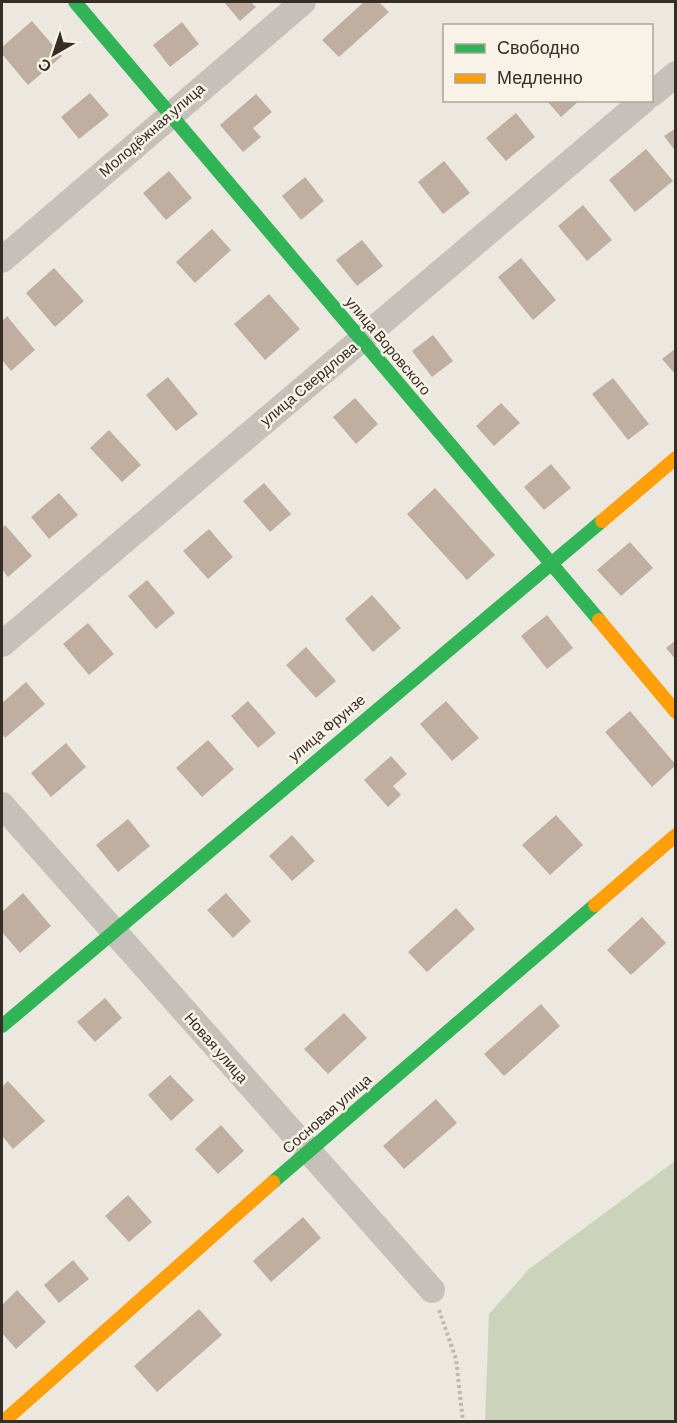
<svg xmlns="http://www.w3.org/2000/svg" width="677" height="1423" viewBox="0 0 677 1423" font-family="Barlow,sans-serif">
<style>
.green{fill:#cbd3ba}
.building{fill:#c0aea1}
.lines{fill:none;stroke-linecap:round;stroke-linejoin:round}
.path{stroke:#beb8b1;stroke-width:4;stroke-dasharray:3 3;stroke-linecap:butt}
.street{stroke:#c5c0b9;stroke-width:26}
.fast{stroke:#30b455;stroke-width:14}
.slow{stroke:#ff9f0a;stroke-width:14}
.labels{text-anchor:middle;stroke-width:5;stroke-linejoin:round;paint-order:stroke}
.street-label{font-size:15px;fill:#362d27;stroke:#f9f3e7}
</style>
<rect width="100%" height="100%" fill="#ece8e0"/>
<path class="green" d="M675,1161V1421H485L489,1314L529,1269Z"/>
<path class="building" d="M224,2H251L256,7L240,21Z
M364,2H379L389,12L339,57L322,40Z
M32,21L62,56L28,85L2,54V47Z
M182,22L199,44L170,67L153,45Z
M90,93L109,115L79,139L61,117Z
M256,94L272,112L253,128L261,137L243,152L220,125Z
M546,100H580L561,117Z
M516,113L535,137L506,161L486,138Z
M676,128V152L664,136Z
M646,149L673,181L635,212L609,180Z
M444,161L470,193L443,214L418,182Z
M169,171L192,198L166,220L143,193Z
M305,177L324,201L301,220L282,196Z
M583,205L612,240L587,261L558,226Z
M212,229L231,250L195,283L176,262Z
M362,240L383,266L357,286L336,260Z
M521,258L556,300L533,320L498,277Z
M54,268L84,301L55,327L26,293Z
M269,294L300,329L265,360L234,324Z
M7,316L35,350L11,371L2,360V321Z
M433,335L453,361L432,377L412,351Z
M676,348V375L662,359Z
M168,377L198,414L176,431L146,395Z
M613,378L649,424L628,440L592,394Z
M355,398L378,424L356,444L333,417Z
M501,403L520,423L494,446L476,426Z
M109,430L141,465L122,482L90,448Z
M551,464L571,488L544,510L524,487Z
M264,483L291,514L270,532L243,501Z
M435,488L495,555L467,580L407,514Z
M59,493L78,515L49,539L31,517Z
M5,525L32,556L8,577L2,569V528Z
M209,529L233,557L208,579L183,551Z
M630,542L653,568L621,596L597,570Z
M147,580L175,613L156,629L128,596Z
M372,595L401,628L373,652L345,619Z
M547,615L573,648L547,669L521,636Z
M88,623L114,654L89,675L63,644Z
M676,640V660L666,648Z
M306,647L336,681L316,698L286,665Z
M26,682L45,704L5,738L2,733V703Z
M248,701L276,733L258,748L231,716Z
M446,701L479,738L452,761L420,724Z
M630,711L676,765L652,787L605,732Z
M208,740L234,769L202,797L176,768Z
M66,743L86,767L51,797L31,773Z
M391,756L407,774L393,786L401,795L388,807L364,780Z
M556,815L583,845L550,875L522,845Z
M128,819L150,846L118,872L96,845Z
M292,835L315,861L292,881L269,856Z
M23,893L51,926L20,953L2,932V912Z
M226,893L251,921L233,938L207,910Z
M456,908L475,929L427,972L408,952Z
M642,917L666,943L631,975L607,950Z
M105,998L122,1018L95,1042L77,1022Z
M541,1004L560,1026L504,1076L484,1054Z
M344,1013L367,1038L328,1074L304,1049Z
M170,1075L194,1100L171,1121L148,1095Z
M8,1081L45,1121L13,1149L2,1136V1087Z
M436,1099L457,1123L404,1169L383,1146Z
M221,1125L244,1151L218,1174L195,1149Z
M128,1195L152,1222L129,1242L105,1216Z
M303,1217L321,1238L271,1282L253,1261Z
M73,1260L89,1279L59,1303L44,1285Z
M17,1290L46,1322L16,1349L2,1333V1305Z
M199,1309L222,1335L157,1392L134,1366Z"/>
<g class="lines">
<path class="path" d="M439,1310L456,1359L463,1422"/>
<path class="street" d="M652,94L676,74
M2,260L303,2
M2,644L644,100
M2,805L432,1290"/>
<path class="fast" d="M75,2L599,620
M2,1026L602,521
M273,1182L595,905"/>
<path class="slow" d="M602,521L676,458
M599,620L676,712
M595,905L676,835
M3,1422L273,1182"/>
</g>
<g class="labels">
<g class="street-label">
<text transform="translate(152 130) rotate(-41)" y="5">Молодёжная улица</text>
<text transform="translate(388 346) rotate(50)" y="5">улица Воровского</text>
<text transform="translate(309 384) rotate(-40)" y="5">улица Свердлова</text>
<text transform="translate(327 728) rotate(-40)" y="5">улица Фрунзе</text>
<text transform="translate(216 1048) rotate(49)" y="5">Новая улица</text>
<text transform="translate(327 1114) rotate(-41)" y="5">Сосновая улица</text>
</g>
</g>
<rect width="677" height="1423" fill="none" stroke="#362d27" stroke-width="6"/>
<rect x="443" y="24" width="210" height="78" fill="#f9f3e7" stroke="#aba49a" stroke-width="1.5"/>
<rect x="455" y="44" width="30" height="9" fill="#30b455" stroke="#aba49a" stroke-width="1.5"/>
<text x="497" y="54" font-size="18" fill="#362d27">Свободно</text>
<rect x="455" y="74" width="30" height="9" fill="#ff9f0a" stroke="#aba49a" stroke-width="1.5"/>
<text x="497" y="84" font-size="18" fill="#362d27">Медленно</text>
<g transform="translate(54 54) rotate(219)" stroke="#f9f3e7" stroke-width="4.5" paint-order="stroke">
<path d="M0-4.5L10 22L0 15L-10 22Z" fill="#362d27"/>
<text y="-9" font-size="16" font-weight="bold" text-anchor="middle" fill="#362d27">С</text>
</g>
</svg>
